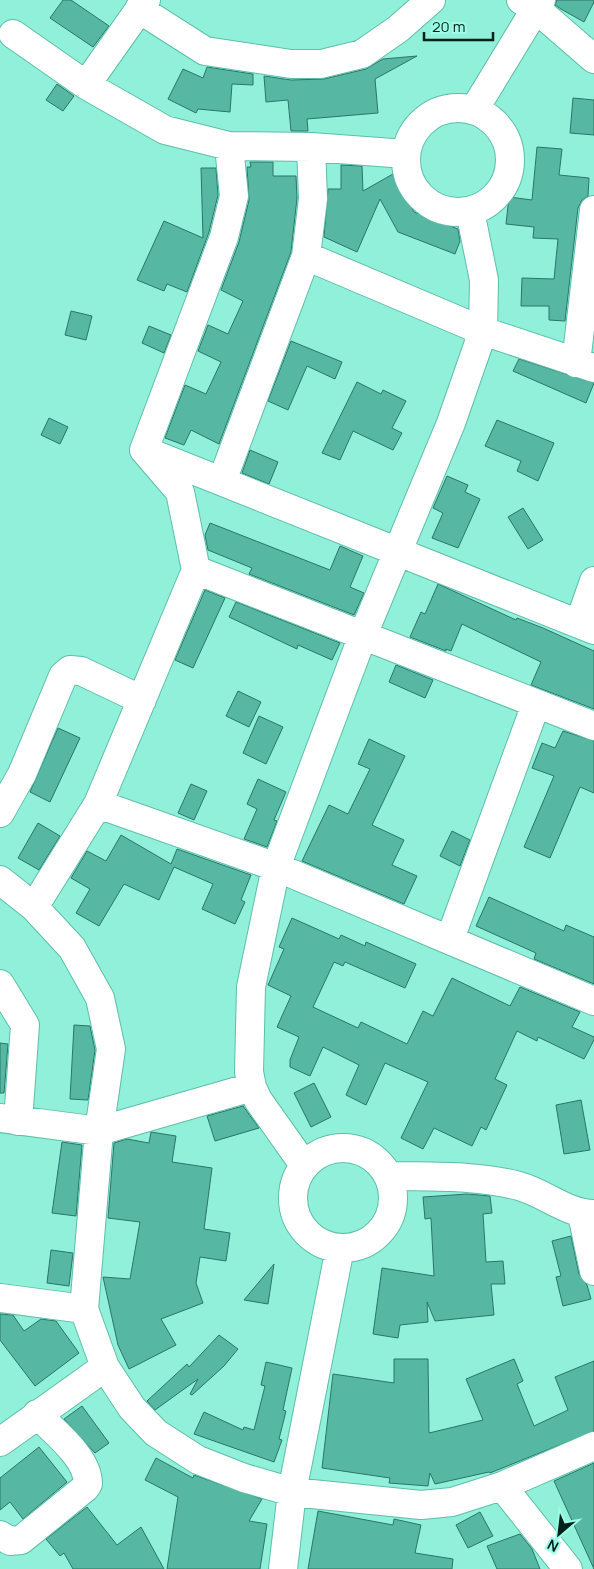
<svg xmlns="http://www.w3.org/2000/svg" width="594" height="1569" viewBox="0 0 594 1569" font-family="Manrope,sans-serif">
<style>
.building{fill:#56b7a2;stroke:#2b7666}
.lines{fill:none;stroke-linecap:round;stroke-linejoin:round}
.street-casing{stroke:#5ebfa9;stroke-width:30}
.street{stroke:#fff;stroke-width:28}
</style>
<rect width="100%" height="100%" fill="#90f0d9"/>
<path class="building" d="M63,0H71L109,26L93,47L50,18Z
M557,0H594V2L584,22L561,9L555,5Z
M417,56L375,79L378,113L307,119L308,131H291L288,100L266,102L264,76L291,80L324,79L366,69L383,59Z
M207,67L253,74V85L232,84L230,112L198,109L196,113L168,99L183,69L203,78Z
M57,84L74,96L63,111L46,100Z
M573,98L594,100V135L570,133Z
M537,147L562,149L559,175L589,178L588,196L582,200L578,208L565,321L549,320V306H521L522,278L554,279L558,239L533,238L534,227L506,224L509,197L532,200Z
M250,162H273V176H296L297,198L291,252L219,444L191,430L184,445L165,438L185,385L206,394L221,362L198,351L205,333L208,325L228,334L243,301L221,290L239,242L249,200L247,167H251Z
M341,165L362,166L363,191L393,174L414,212L458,229L460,241L455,254L398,232L380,199L357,252L324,237L328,189H341Z
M201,168H216L218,195L209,232L187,292L167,284L164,291L137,280L164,221L203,238Z
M71,311L92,316L86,340L65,335Z
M149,326L171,335L164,353L142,343Z
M291,341L342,362L335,379L307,366L288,410L268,401Z
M519,359L594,383L586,403L513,371Z
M357,382L381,394L383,390L406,401L392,428L402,433L393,450L353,431L340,460L322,453Z
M49,418L68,427L60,444L41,435Z
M497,420L554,443L538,481L517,471L521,461L485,446Z
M250,450L278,462L269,484L242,473Z
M447,476L468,485L465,492L480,499L458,548L432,538L443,513L433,508Z
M523,508L543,540L528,549L508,517Z
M210,523L330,570L340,546L363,556L350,587L364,593L354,615L249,574L252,568L208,550L205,535Z
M438,584L516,620L517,618L543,628L594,651V709L531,685L541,662L462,624L451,651L446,649V651L410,637L421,612L425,614Z
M205,590L225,598L193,668L175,660Z
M236,602L340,643L332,660L298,645L297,649L229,617Z
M396,665L433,680L425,698L389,682Z
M238,691L261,702L249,727L226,716Z
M259,716L283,727L266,764L243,753Z
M58,728L80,738L50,802L30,792Z
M563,731L594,741V793L580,787L550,858L524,847L554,776L532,768L542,743L555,748Z
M369,739L405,756L372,825L404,840L392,865L417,876L404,904L302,861L329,805L348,814L370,769L358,764Z
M258,779L286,792L274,820L277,821L267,847L244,839L257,809L247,804Z
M191,784L207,791L194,820L178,813Z
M38,823L60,836L39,870L18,858Z
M452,831L470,840L460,866L440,856Z
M121,835L171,864L177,849L251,875L241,900L245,902L235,924L202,909L213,884L174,867L159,900L124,884L99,926L76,913L90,889L71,878L87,851L106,861Z
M489,897L564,931L566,925L594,937V984L534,959L536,953L476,926Z
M292,918L339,939L341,935L365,946L366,942L416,964L405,988L345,962L343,966L334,962L313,1007L358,1028L361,1022L407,1044L423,1011L433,1016L452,978L510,1006L520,987L580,1012L572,1027L594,1037V1040L584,1059L538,1037L537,1041L517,1031L495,1079L507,1085L486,1130L481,1127L472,1146L434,1128L423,1149L401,1138L428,1082L385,1063L366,1105L346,1095L359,1065L323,1047L310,1076L290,1067V1060L299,1037L277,1027L291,996L268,985L284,949L279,947Z
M74,1025L90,1026L95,1050L88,1100L70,1099Z
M0,1043L8,1044L4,1093H0Z
M314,1083L331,1117L311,1127L294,1093Z
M581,1100L590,1150L564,1154L556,1105Z
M243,1106L259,1128L215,1141L207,1116Z
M151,1132L176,1136L172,1162L212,1168L204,1229L230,1233L226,1261L200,1257L196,1283L203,1303L161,1319L176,1345L129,1369L118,1345L103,1277L130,1279L140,1222L108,1218L114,1143L127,1139L149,1143Z
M62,1142L82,1145L76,1216L52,1213Z
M467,1194L490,1196L492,1213L483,1214L486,1262L503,1261L505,1284H491L494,1315L435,1321L427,1302L428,1322L400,1325L398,1338L373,1334L382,1268L434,1276L431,1218L425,1219L423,1197Z
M571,1236L579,1274L587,1285L591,1299L563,1306L556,1277L561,1276L552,1241Z
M51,1250L73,1253L69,1286L47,1283Z
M274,1264L268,1304L244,1300Z
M0,1314L13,1315L24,1331L41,1319L56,1321L79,1353L35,1386L0,1340Z
M219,1335L238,1349L224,1366L192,1395L190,1394L198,1379L155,1410L147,1401L187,1364L189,1367Z
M394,1359H428L429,1433L483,1420L466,1379L514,1359L523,1381L517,1384L534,1426L568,1410L555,1377L594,1361V1431L490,1473L489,1472L435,1484L430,1473L428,1486L389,1483L390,1478L322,1468L333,1374L394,1383Z
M266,1362L292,1368L283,1410L286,1411L279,1439L282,1440L274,1462L194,1434L204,1412L243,1430L244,1427L254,1430L265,1386L261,1385Z
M82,1406L109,1443L95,1453L64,1419Z
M39,1447L67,1482L23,1519L10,1502L0,1510V1478Z
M156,1458L193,1478L194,1475L262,1499L249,1521L267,1524L260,1569H167L178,1497L145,1480Z
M594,1463V1569L554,1481Z
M87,1507L117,1545L141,1527L164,1569H73L64,1553L60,1556L46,1539Z
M318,1511L393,1525L394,1519L421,1525L415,1553L453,1559L452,1569H308Z
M480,1512L493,1536L468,1548L456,1525Z
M520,1534L532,1549L540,1569H497L487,1546Z"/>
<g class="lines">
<defs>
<path id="street" d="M521,0L535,8L594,59
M139,9L205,51L291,64H321L362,54L398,29L431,0
M13,34L86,85L165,130L229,146L311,147L406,154
M86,85L146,0
M406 160a52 52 0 1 1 104 0a52 52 0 1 1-104 0Z
M474,110L541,0
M306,256L483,331L594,368
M576,363L594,210
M144,450L224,237L234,196L229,146
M148,452L594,630
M222,481L306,256L313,199L311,147
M196,570L594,726
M579,624L594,581
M98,804L276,867L594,1001
M0,813L22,774L63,676L70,670L81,671L142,700
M0,880L34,907L72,948L100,998L111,1049L99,1131L84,1309L105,1367L132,1408L156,1433L198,1460L244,1478L292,1492L421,1505L452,1502L502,1486L594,1446
M34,907L98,804L196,570L180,492L144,450
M450,939L536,704
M0,984L25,1025L18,1121
M0,1118L99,1131L252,1087
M293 1198a50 50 0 1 1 100 0a50 50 0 1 1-100 0Z
M304,1165L258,1100L252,1087L249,1072L251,987L276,867L363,635L451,423L483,331L484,280L470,211
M389,1176C432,1177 478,1175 519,1186C545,1193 567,1214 594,1214
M582,1214L594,1271
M0,1298L84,1309
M0,1442L105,1367
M502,1486L568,1569
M0,1535L10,1541L21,1540L85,1488L88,1484C88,1457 54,1432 37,1414
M283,1569L292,1492L340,1248"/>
</defs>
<use href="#street" class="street-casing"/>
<use href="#street" class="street"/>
</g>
<g transform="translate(559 1534) rotate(208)" stroke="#9dfee6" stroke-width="4" paint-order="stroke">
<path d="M0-4L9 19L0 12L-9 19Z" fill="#01201a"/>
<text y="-8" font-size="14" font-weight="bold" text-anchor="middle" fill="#01201a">N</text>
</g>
<path d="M424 32v8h69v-8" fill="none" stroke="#01201a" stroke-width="2.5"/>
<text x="432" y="32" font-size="15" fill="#01201a" stroke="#9dfee6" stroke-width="4" paint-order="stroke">20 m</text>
</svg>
